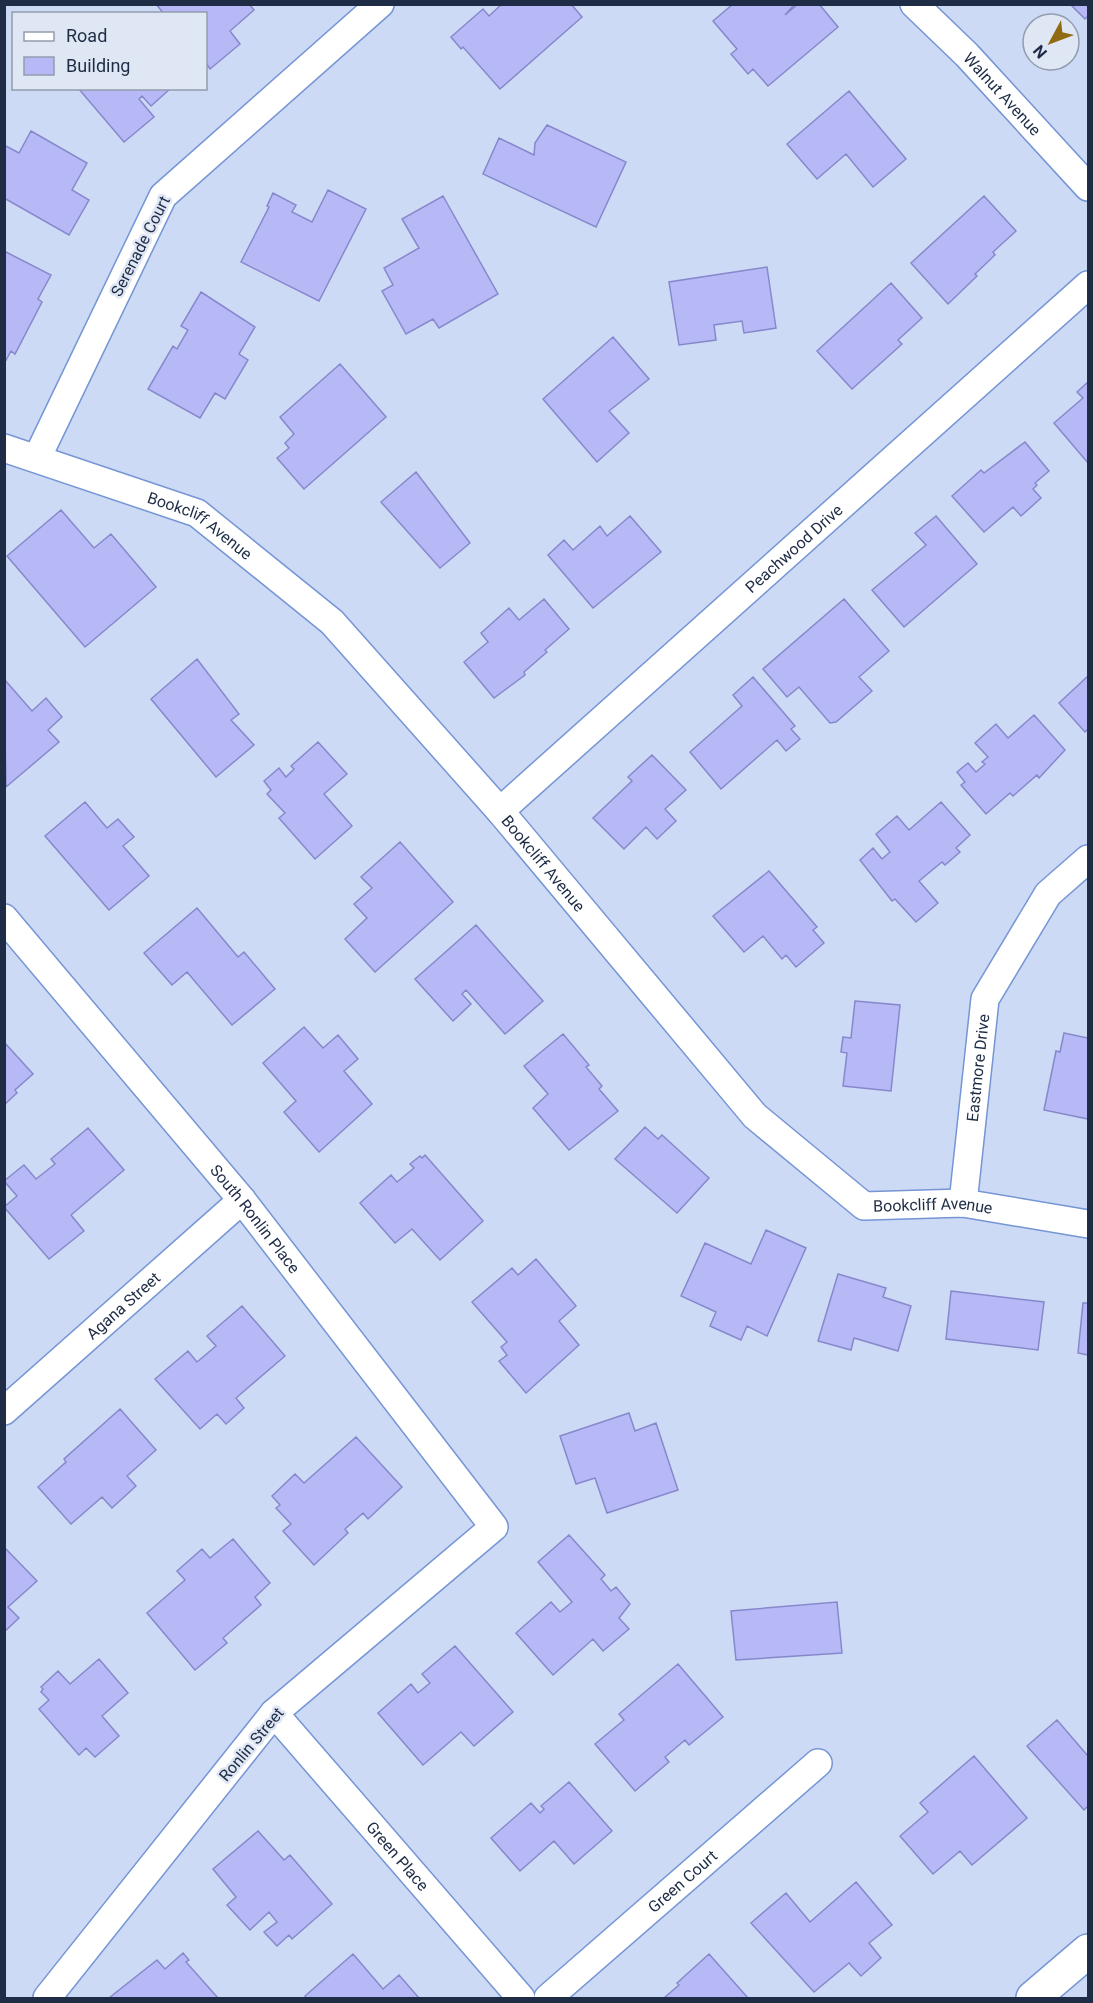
<svg xmlns="http://www.w3.org/2000/svg" width="1093" height="2003" viewBox="0 0 1093 2003" font-family="Roboto,sans-serif">
<style>
.building{fill:#b7b9f7;stroke:#8788cc;stroke-width:1.5}
.lines{fill:none;stroke-linecap:round;stroke-linejoin:round}
.minor-casing{stroke:#7595d4;stroke-width:30}
.secondary-casing{stroke:#7595d4;stroke-width:36}
.minor{stroke:#fff;stroke-width:27}
.secondary{stroke:#fff;stroke-width:33}
.labels{text-anchor:middle;stroke-width:5;stroke-linejoin:round;paint-order:stroke}
.street-label{font-size:16px;fill:#1f2c46;stroke:#e0e7f4}
</style>
<rect width="100%" height="100%" fill="#ccdaf5"/>
<path class="building" d="M156,4H249L254,10L230,31L240,44L210,69L206,63V14H164Z
M502,4H571L582,17L500,89L463,47L461,49L451,37L483,9L489,16Z
M733,4H792L793,6L785,15L798,4H819L838,27L768,86L753,69L748,74L731,54L737,49L713,21Z
M1070,4H1088V16L1085,19Z
M78,88H171L151,106L142,96L139,99L154,117L124,142Z
M849,91L906,159L873,187L846,154L817,179L787,144Z
M547,125L626,162L596,227L483,174L499,138L534,155L535,143Z
M31,131L87,163L72,190L89,200L69,235L4,198V145L19,153Z
M328,190L366,209L319,301L241,262L269,207L267,206L273,193L296,205L292,212L312,222Z
M443,196L498,294L439,328L433,319L406,334L382,291L393,285L384,268L419,248L402,219Z
M984,196L1016,231L993,252L995,255L975,274L977,276L948,304L911,263Z
M4,251L51,275L38,299L42,302L15,354L11,351L4,364Z
M767,267L776,328L744,333L742,321L714,325L716,340L679,345L669,282Z
M891,283L922,318L898,340L902,344L852,389L817,351Z
M201,292L255,327L239,354L248,360L225,399L215,393L200,418L148,389L173,346L177,349L188,330L181,326Z
M613,337L649,379L609,411L629,433L597,462L543,399Z
M340,364L386,417L304,489L277,458L289,448L285,443L294,434L280,417Z
M1088,382V463L1054,423L1083,398L1077,392Z
M1025,442L1049,471L1035,483L1037,485L1033,489L1041,498L1021,516L1013,507L984,532L952,496L981,470L984,473Z
M416,472L470,543L440,568L381,502Z
M61,510L94,548L111,534L156,587L85,647L7,556Z
M630,516L661,552L593,608L548,555L564,540L573,550L600,526L607,536Z
M936,516L977,564L904,627L872,590L926,545L915,533Z
M544,599L569,629L545,650L547,652L524,672L525,675L494,698L464,662L488,642L481,633L509,608L519,620Z
M844,599L889,651L859,677L872,691L836,722L830,723L799,687L787,697L763,669Z
M197,659L239,714L231,720L254,745L216,777L151,699Z
M1088,676V729L1085,732L1059,703Z
M753,677L795,726L791,729L800,739L786,751L777,740L721,789L690,752L742,706L733,695Z
M4,679L32,711L46,698L62,717L48,730L59,742L6,787Z
M1034,715L1065,750L1039,778L1037,775L1013,796L1010,793L986,814L961,785L965,782L957,772L968,763L976,772L985,764L982,762L988,757L975,743L996,724L1008,738Z
M318,742L347,774L324,794L352,826L315,859L279,818L285,813L267,794L271,790L264,781L279,768L286,777L294,769L291,766Z
M652,755L686,790L665,809L676,821L657,839L646,827L624,849L593,818L632,781L628,777Z
M85,802L107,828L118,819L134,837L123,846L149,876L109,910L45,836Z
M941,802L970,835L956,848L960,852L945,865L942,862L919,881L938,903L916,922L895,899L892,901L860,860L873,848L882,859L890,852L876,834L897,816L909,830Z
M400,842L453,902L375,972L345,939L367,918L354,904L372,888L361,877Z
M769,871L817,927L813,930L824,943L796,967L786,955L782,959L763,936L744,952L713,916Z
M197,908L238,957L244,952L275,989L232,1025L187,972L172,985L144,953Z
M476,925L543,1001L505,1034L466,990L462,994L471,1004L453,1021L415,979Z
M855,1001L900,1005L891,1091L843,1086L847,1053L841,1052L843,1037L851,1038Z
M304,1027L323,1048L338,1035L358,1059L344,1071L372,1104L319,1152L284,1112L296,1101L263,1063Z
M1064,1033L1088,1038V1119L1044,1110L1056,1051L1060,1052Z
M563,1034L589,1065L586,1067L602,1086L599,1089L618,1111L569,1150L533,1108L548,1094L524,1066Z
M4,1042L33,1074L15,1090L17,1093L4,1105Z
M645,1127L658,1139L662,1135L709,1178L677,1213L615,1159Z
M88,1128L124,1170L71,1215L84,1231L49,1259L4,1207L17,1196L4,1181L24,1165L36,1179L55,1164L51,1159Z
M425,1155L483,1221L440,1260L412,1229L395,1243L360,1203L391,1175L397,1182L414,1168L410,1164L420,1156L422,1158Z
M766,1230L806,1248L767,1336L747,1326L741,1340L710,1326L716,1312L681,1296L705,1243L751,1264Z
M536,1259L576,1306L559,1321L579,1345L526,1393L499,1361L507,1355L501,1347L507,1342L472,1302L512,1268L518,1275Z
M838,1274L886,1288L883,1297L911,1306L898,1351L854,1338L851,1350L818,1341Z
M951,1291L1044,1302L1038,1350L946,1339Z
M1083,1303H1088V1355L1078,1353Z
M242,1306L285,1356L236,1398L244,1408L226,1424L217,1414L200,1429L155,1379L188,1351L197,1362L216,1346L207,1336Z
M120,1409L156,1450L127,1476L136,1486L112,1508L102,1497L71,1524L38,1487L66,1462L64,1459Z
M629,1413L635,1431L656,1423L678,1490L607,1513L595,1478L576,1484L560,1436Z
M356,1437L402,1487L368,1519L363,1513L345,1529L348,1533L314,1565L283,1531L291,1524L276,1508L280,1505L272,1496L295,1474L304,1483Z
M569,1535L605,1575L601,1579L611,1591L616,1587L630,1604L619,1618L629,1629L603,1651L593,1639L553,1675L516,1633L551,1602L560,1612L572,1602L538,1562Z
M233,1539L270,1583L255,1597L261,1605L223,1638L227,1643L195,1670L147,1613L185,1580L177,1571L202,1549L210,1558Z
M4,1547L37,1581L8,1607L19,1618L4,1632Z
M837,1602L842,1653L736,1660L731,1611Z
M455,1646L513,1712L474,1746L461,1732L423,1765L378,1713L411,1684L418,1693L430,1683L422,1674Z
M99,1659L128,1693L102,1716L119,1736L95,1757L86,1748L79,1755L39,1709L49,1700L41,1692L43,1689L41,1687L58,1671L70,1684Z
M678,1664L723,1717L689,1745L685,1740L665,1757L669,1762L635,1791L595,1744L624,1720L619,1714Z
M1057,1720L1088,1756V1806L1084,1810L1027,1746Z
M974,1756L1027,1818L972,1865L960,1851L933,1874L900,1836L928,1812L920,1803Z
M569,1782L612,1831L574,1864L554,1841L520,1871L491,1838L531,1803L540,1813L544,1809L541,1806Z
M258,1831L284,1860L290,1855L332,1904L292,1939L289,1935L277,1946L264,1932L277,1922L269,1912L250,1930L227,1905L236,1897L213,1869Z
M856,1882L892,1925L869,1943L881,1958L861,1976L849,1963L814,1992L751,1923L786,1893L810,1922Z
M183,1953L189,1960L186,1962L218,1998H109L157,1960L165,1969Z
M353,1954L383,1989L399,1975L419,1998H307L305,1996Z
M709,1954L748,1998H664L679,1985L677,1983Z"/>
<g class="lines">
<defs>
<g id="minor">
<path id="s1" d="M914,4L967,55L1088,187"/>
<path id="s2" d="M4,448L197,513L332,622L500,811L755,1116L864,1206L963,1203L1088,1224"/>
<path d="M37,458L163,196L380,4"/>
<path id="s3" d="M500,811L1088,285"/>
<path id="s4" d="M4,918L242,1200L494,1527L274,1713L47,1998"/>
<path id="s5" d="M963,1203L985,999L1048,894L1088,859"/>
<path id="s6" d="M4,1411L242,1200"/>
<path id="s7" d="M274,1713L521,1998"/>
<path id="s8" d="M548,1998L818,1763"/>
</g>
<path id="secondary" d="M1033,1998L1088,1951"/>
</defs>
<use href="#minor" class="minor-casing"/>
<use href="#secondary" class="secondary-casing"/>
<use href="#minor" class="minor"/>
<use href="#secondary" class="secondary"/>
</g>
<g class="labels">
<g class="street-label">
<text dy="6" stroke="none"><textPath href="#s1" startOffset="126">Walnut Avenue</textPath></text>
<text transform="translate(140 246) rotate(-63)" y="6">Serenade Court</text>
<text dy="6" stroke="none"><textPath href="#s2" startOffset="212">Bookcliff Avenue</textPath></text>
<text dy="6" stroke="none"><textPath href="#s3" startOffset="394">Peachwood Drive</textPath></text>
<text dy="6" stroke="none"><textPath href="#s2" startOffset="698">Bookcliff Avenue</textPath></text>
<text dy="6" stroke="none"><textPath href="#s5" startOffset="136">Eastmore Drive</textPath></text>
<text dy="6" stroke="none"><textPath href="#s2" startOffset="1238">Bookcliff Avenue</textPath></text>
<text dy="6" stroke="none"><textPath href="#s4" startOffset="392">South Ronlin Place</textPath></text>
<text dy="6" stroke="none"><textPath href="#s6" startOffset="159">Agana Street</textPath></text>
<text transform="translate(251 1744) rotate(-50)" y="6">Ronlin Street</text>
<text dy="6" stroke="none"><textPath href="#s7" startOffset="189">Green Place</textPath></text>
<text dy="6" stroke="none"><textPath href="#s8" startOffset="178">Green Court</textPath></text>
</g>
</g>
<rect width="1093" height="2003" fill="none" stroke="#1f2c46" stroke-width="12"/>
<rect x="12" y="12" width="195" height="78" fill="#e0e7f4" stroke="#939cae" stroke-width="1.5"/>
<rect x="24" y="32" width="30" height="9" fill="#ffffff" stroke="#939cae" stroke-width="1.5"/>
<text x="66" y="42" font-size="18" fill="#1f2c46">Road</text>
<rect x="24" y="57" width="30" height="18" fill="#b7b9f7" stroke="#939cae" stroke-width="1.5"/>
<text x="66" y="72" font-size="18" fill="#1f2c46">Building</text>
<g transform="translate(1051 42) rotate(229)"><circle r="28" fill="#e0e7f4" stroke="#939cae" stroke-width="1.5"/>
<path d="M0-4.5L10 22L0 15L-10 22Z" fill="#906b11"/>
<text y="-9" font-size="16" font-weight="bold" text-anchor="middle" fill="#1f2c46">N</text>
</g>
</svg>
